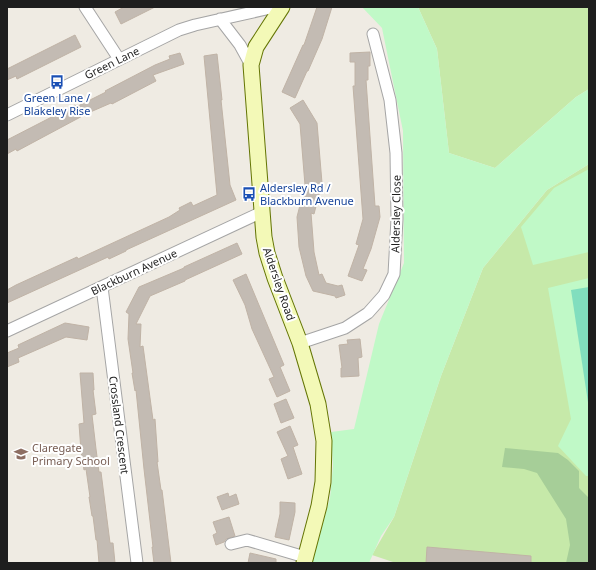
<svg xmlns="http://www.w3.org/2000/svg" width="596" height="570" viewBox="0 0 596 570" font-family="'Noto Sans',sans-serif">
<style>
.grass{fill:#c6e9a9}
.forest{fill:#a6ce98}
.park{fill:#c0f9c7}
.pitch{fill:#81debe}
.building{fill:#c3bbb3;stroke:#c0b3a6}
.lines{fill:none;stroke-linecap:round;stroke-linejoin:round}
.street-casing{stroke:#a5a5a5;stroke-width:13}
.secondary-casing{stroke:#647504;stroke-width:17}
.street{stroke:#fff;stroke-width:11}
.secondary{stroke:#f3f9b7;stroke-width:15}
.labels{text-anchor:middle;stroke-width:4;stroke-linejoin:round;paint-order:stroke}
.street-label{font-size:11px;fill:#1e1e1e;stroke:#fff}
.transit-label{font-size:11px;fill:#164399;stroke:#fff}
.education-label{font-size:11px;fill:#785e54;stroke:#fff;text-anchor:start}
</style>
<rect width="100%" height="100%" fill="#efebe3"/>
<path class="grass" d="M418,7H589V89L576,97L495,168L449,153L437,49Z
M589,164V563H396L372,555L394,517L441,376L483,268L547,190Z"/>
<path class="forest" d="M505,448L558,453L568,460L579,471V488L589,498V563H566L570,545L566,519L537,473L524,469L502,467Z"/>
<path class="park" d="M362,7H418L437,49L449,153L495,168L576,97L589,89V164L547,190L483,268L441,376L394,517L381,536L369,563H312L330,498L333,466L331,432L354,429L379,324L404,263L403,131L382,28Z
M589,169V252L533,265L521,227L554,188Z
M589,278V476H586L558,446L571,419L548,288Z"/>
<path class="pitch" d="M589,287V409L571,290Z"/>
<path class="building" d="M124,7H155L121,24L115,12Z
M317,7H332L322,39L308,71H307L295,98L282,92L303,45H304Z
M75,35L81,47L17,79L16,76L7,80V69Z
M370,52V66H368V80H366L375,206H379L380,217L371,249L363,269L367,270L362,281L348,276L359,245L356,244L363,219L353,86H355V62H350V53Z
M180,53L184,64L153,75L156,81L112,104L111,103L88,113L17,151L16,149L7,154V140L75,105L76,107L106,92L105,91L155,65L170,59L169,56Z
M217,54L222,100H221L230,185L236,200L126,250V251L109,259L108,257L7,303V290L16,285L77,257L78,259L169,217L180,210L179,208L191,202L193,206L217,195L204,56Z
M303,100L317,123L322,183L314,214L311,213L314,252L319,275L322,274L326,283L338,286L342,285L345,295L336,298L335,296L313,291L306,276L299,247L297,217L305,185L300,124L290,108Z
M237,243L242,254L185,280V281L150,296L136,324H141L140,347L143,346L153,420L155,419L158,462H157L161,490H162L171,563H154L152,547H153L144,469L136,390L135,391L132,373H133L128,339L129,314L126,312L139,287L184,268V267Z
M246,274L284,365L280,367L290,391L277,397L269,379L274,377L252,329L245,305L233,280Z
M65,323L89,327L87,340L66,337L18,358L19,362L7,367V353L19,348L18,345Z
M360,339L362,357L358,358L359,376L341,377V368H342L339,345L348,344L347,340Z
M80,373H93L94,390H93L96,414L92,415L96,449L99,472H101L110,543H113L115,563H99L97,540H96L93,516H92L89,497H90L86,469L84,470L81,451L79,424L84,423Z
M286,399L294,418L281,423L274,404Z
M290,426L298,445L293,447L302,474L288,479L281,459L288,456L277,432Z
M228,493L229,497L236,494L239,504L222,510L217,497Z
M280,502L295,503V512L289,540L275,537L280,514Z
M229,517L235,536L226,539L224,542L216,545L213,535L217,533L213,522Z
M427,547L531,556V563H426Z
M250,553L276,559V563H248Z"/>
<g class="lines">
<defs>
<path id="street" d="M85,7L119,59
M220,19L240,45L251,65
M7,115L179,30L195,25L275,7
M102,287L137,563
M7,331L262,212
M300,343L345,328L368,313L384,295L394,274L397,219L396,153L390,100L373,34
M231,544L247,540L305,557"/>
<path id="secondary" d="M282,7L256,47L251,65L264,237L267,253L275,278L300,343L318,404L324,441L323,482L319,506L304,563"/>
</defs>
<use href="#street" class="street-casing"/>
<use href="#secondary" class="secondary-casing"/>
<use href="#street" class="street"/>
<use href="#secondary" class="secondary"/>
</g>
<defs>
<symbol id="bus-bare" viewBox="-9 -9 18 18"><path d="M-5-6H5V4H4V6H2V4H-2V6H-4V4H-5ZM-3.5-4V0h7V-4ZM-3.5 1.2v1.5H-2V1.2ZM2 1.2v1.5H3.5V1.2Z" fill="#1a4fb4" stroke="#fff" stroke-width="2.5" paint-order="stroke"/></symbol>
<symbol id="school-bare" viewBox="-9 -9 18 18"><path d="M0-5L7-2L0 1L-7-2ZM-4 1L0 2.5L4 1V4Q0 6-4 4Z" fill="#8d6e63" stroke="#fff" stroke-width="2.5" paint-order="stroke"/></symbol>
</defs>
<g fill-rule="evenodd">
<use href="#bus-bare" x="47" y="72" width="20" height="20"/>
<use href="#bus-bare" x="239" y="184" width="20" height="20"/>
<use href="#school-bare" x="11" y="444" width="20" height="20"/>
</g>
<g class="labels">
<g class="street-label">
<text transform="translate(112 63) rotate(-26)" y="4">Green Lane</text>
<text transform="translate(396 214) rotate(-89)" y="4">Aldersley Close</text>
<text transform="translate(134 272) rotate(-25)" y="4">Blackburn Avenue</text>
<text transform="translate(279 284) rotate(71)" y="4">Aldersley Road</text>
<text transform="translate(119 425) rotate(83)" y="4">Crossland Crescent</text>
</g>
<g class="transit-label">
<text x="57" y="102">Green Lane /<tspan x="57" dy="13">Blakeley Rise</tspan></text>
<text x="260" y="192" text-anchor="start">Aldersley Rd /<tspan x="260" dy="13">Blackburn Avenue</tspan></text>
</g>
<g class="education-label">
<text x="32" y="452">Claregate<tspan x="32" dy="13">Primary School</tspan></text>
</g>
</g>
<rect width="596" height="570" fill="none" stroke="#1e1e1e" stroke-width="16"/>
</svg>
